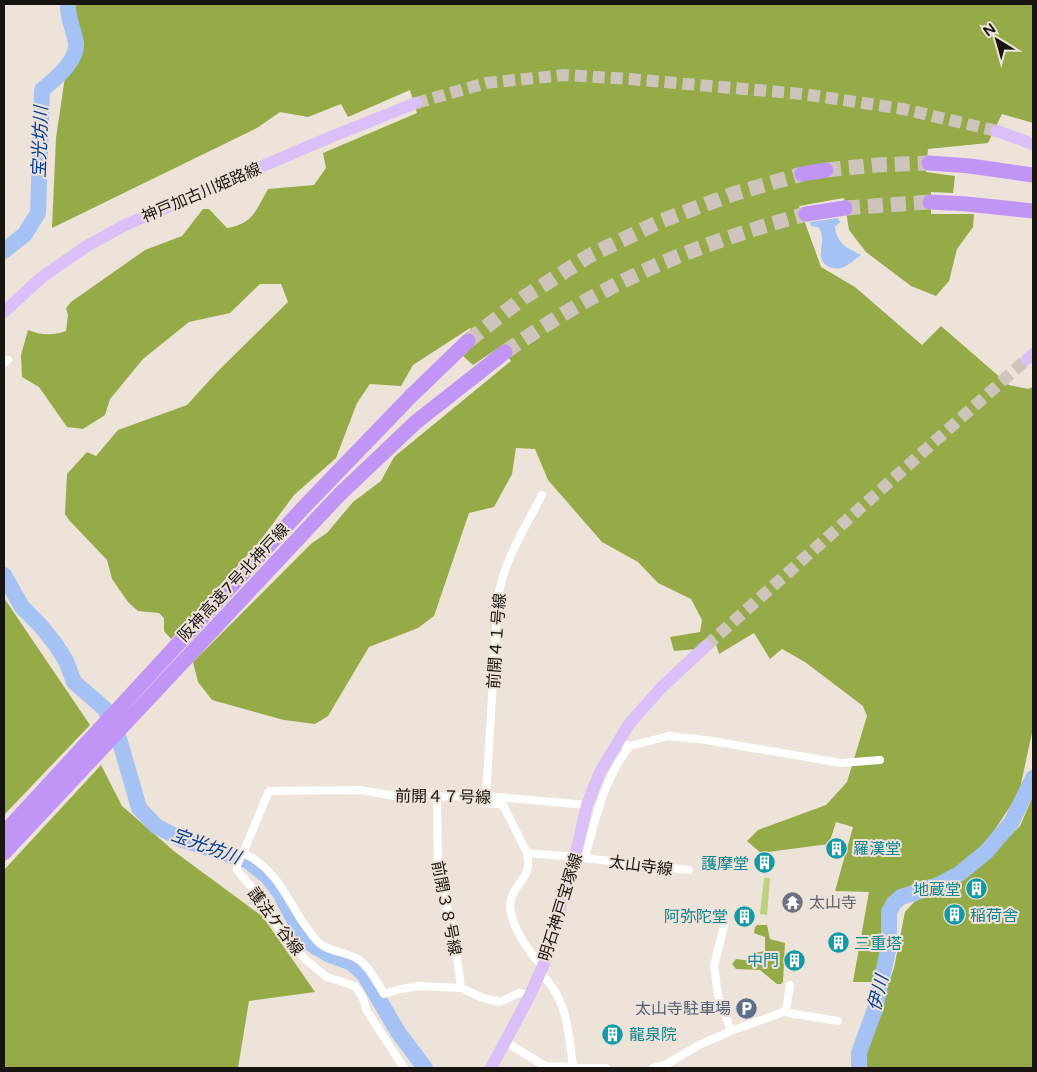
<svg xmlns="http://www.w3.org/2000/svg" width="1037" height="1072" viewBox="0 0 1037 1072" font-family="'Varela Round','Noto Sans JP',sans-serif">
<style>
.green{fill:#bbd17d}
.forest{fill:#94ab47}
.water{fill:#a4c2f4}
.lines{fill:none;stroke-linecap:round;stroke-linejoin:round}
.river{stroke:#a4c2f4;stroke-width:16}
.primary-tunnel{stroke:#cec4bb;stroke-width:12;stroke-dasharray:12 6;stroke-linecap:butt}
.motorway-tunnel{stroke:#cec4bb;stroke-width:15;stroke-dasharray:15 8;stroke-linecap:butt}
.minor{stroke:#fff;stroke-width:8}
.primary{stroke:#dabff9;stroke-width:12}
.motorway{stroke:#c195f5;stroke-width:15}
.labels{text-anchor:middle;stroke-width:4;stroke-linejoin:round;paint-order:stroke}
.street-label{font-size:16px;fill:#181411;stroke:#eee3d9}
.culture-label{font-size:16px;fill:#0d838f;stroke:#eee3d9;text-anchor:start}
.worship-label{font-size:16px;fill:#5b616d;stroke:#eee3d9;text-anchor:start}
.service-label{font-size:16px;fill:#4e5e75;stroke:#eee3d9;text-anchor:end}
.water-label{font-size:18px;font-style:italic;fill:#003b96;stroke:#eee3d9}
</style>
<rect width="100%" height="100%" fill="#eee3d9"/>
<path class="green" d="M764,878H770L767,915L760,914Z"/>
<path class="forest" d="M73,4H1033V123L1002,114L988,143L928,149L926,172L955,176L953,193L931,192V214H974L973,227L957,249L949,281L936,296L911,286L866,252L849,230L844,198L799,206L821,267L855,287L922,345L941,326L1009,385L1028,389L1033,387V728L1019,793L988,840L972,856L942,878L926,880L889,897L886,946L876,982H853L869,892L835,891L853,827L836,822L829,844L761,853L747,841L758,830L826,805L847,782L867,716L863,706L805,662L782,649L770,659L754,633L719,654L713,635L697,649L674,651L670,637L700,632L702,620L691,599L658,583L638,562L602,542L548,480L535,449L516,448L512,474L494,507L469,513L434,616L418,628L369,647L328,716L315,724L284,720L212,700L198,682L193,662L312,543L327,533L353,502L381,481L394,457L511,361L501,346L473,365L463,356L479,340L470,328L413,365L401,386L370,384L357,403L336,458L294,495L260,541L171,639L164,631V618L159,613L138,611L128,602L112,579L107,560L69,520L65,514L67,474L87,452L96,456L118,430L187,405L219,370L288,302L281,284H260L230,313L189,322L143,359L110,399L105,415L83,429L67,427L39,387L22,377L21,355L28,330C40,335 53,336 66,331L68,315L66,308L71,302L145,250L182,236L203,209H209L227,228C253,224 256,210 268,189L314,185L326,168L323,153L417,113L410,90L348,117L341,104L308,117L280,112L257,128L52,228L56,138L65,77L77,35Z
M4,598L90,725L4,815Z
M101,765L122,806L175,852L263,917L315,992L249,1001L238,1068H4V870Z
M1033,796V1068H861L865,1050L894,968L905,912L914,902L976,870L1020,826Z
M757,925H767L770,939L785,943L783,982L781,984H777L760,970L736,969L732,964L736,959L752,961L754,953L765,951V937L754,933L755,927Z"/>
<path class="water" d="M838,218L840,222L835,227C837,244 847,248 861,255C855,259 850,264 844,267C835,271 823,267 821,257C820,246 826,237 818,227L811,226L810,222Z"/>
<g class="lines">
<path class="river" d="M4,251L25,234L38,213L42,90C54,80 78,61 76,43C74,29 67,18 68,4
M4,575L22,607L40,625L56,645L66,661L74,682L105,709L120,742L139,808L156,826L183,840L248,861L267,876L280,893L298,927L311,944L330,955L352,963L364,974L398,1032L425,1068
M859,1068V1053L875,1009L889,946V912L894,903L901,897L936,886L959,874L986,852L1011,823L1033,778"/>
<path class="primary-tunnel" d="M416,103L486,83L565,75L629,79L803,94L903,109L997,131
M706,646L1027,359"/>
<path class="motorway-tunnel" d="M826,170L876,165L929,163
M845,208L930,202
M468,341L523,298L589,256L661,221L733,194L802,174
M505,352C537,330 571,308 606,290C669,256 737,233 806,214"/>
<path class="minor" d="M4,363L8,360
M617,742L630,746L669,736L706,740L841,763L880,760
M477,796L480,803L500,804L504,807L527,853L575,857L689,870
M486,796L498,597C504,560 525,528 542,495
M437,797L438,870L454,935L461,988
M527,853C533,879 515,881 511,900C506,919 529,954 543,966
M242,854L237,865V870L269,908L273,919L287,939L307,961L327,977L355,986L362,996L367,1011L404,1068
M585,858C595,820 604,778 630,746
M540,973C568,998 568,1032 573,1066
M530,995L519,993L500,1002L483,998L461,988L419,986L401,989L384,994C377,983 370,968 359,960C347,951 329,953 318,942C289,912 285,873 243,853L269,791L360,790L401,797L486,796L587,805
M786,1011L789,1013L838,1021
M731,1031L786,1011L790,985
M506,1042L545,1066L606,1068
M653,1068L665,1065L699,1045L731,1031L718,995L714,966L725,922"/>
<path class="primary" d="M997,131L1033,144
M4,312L42,277L87,246L125,225L333,136L416,103
M1027,359L1033,354
M491,1068L530,995L543,966L575,857L587,805L600,772L629,724L661,688L706,646"/>
<path class="motorway" d="M929,163L970,166L1033,175
M802,174L826,170
M930,202L967,204L1033,211
M806,214L845,208
M4,833L304,507L411,396L468,341
M4,853L339,495L416,422L505,352"/>
</g>
<defs>
<symbol id="building-disc" viewBox="-11 -11 22 22"><circle r="9.5" fill="#0f9aa8" stroke="#eee3d9"/><path d="M-4-6H4V6H1V3H-1V6H-4ZM-2.5-4.3h1.7v1.8h-1.7ZM.8-4.3h1.7v1.8H.8ZM-2.5-1h1.7V.8h-1.7ZM.8-1h1.7V.8H.8Z" fill="#fff"/></symbol>
<symbol id="temple-disc" viewBox="-11 -11 22 22"><circle r="9.5" fill="#6b7280" stroke="#eee3d9"/><path d="M0-6L5-2H3V0L6.5 2.5H4V6H1.5V3h-3V6H-4V2.5H-6.5L-3 0V-2H-5Z" fill="#fff"/></symbol>
<symbol id="parking-disc" viewBox="-11 -11 22 22"><circle r="9.5" fill="#5c6f8a" stroke="#eee3d9"/><path d="M-3.5-5.5H1a3.5 3.5 0 0 1 0 7H-1V5.5H-3.5ZM-1-3.4V-.6H.8a1.4 1.4 0 0 0 0-2.8Z" fill="#fff"/></symbol>
</defs>
<g fill-rule="evenodd">
<use href="#building-disc" x="824" y="836" width="25" height="25"/>
<use href="#building-disc" x="752" y="850" width="25" height="25"/>
<use href="#building-disc" x="964" y="876" width="25" height="25"/>
<use href="#temple-disc" x="780" y="890" width="25" height="25"/>
<use href="#building-disc" x="942" y="902" width="25" height="25"/>
<use href="#building-disc" x="732" y="904" width="25" height="25"/>
<use href="#building-disc" x="826" y="930" width="25" height="25"/>
<use href="#building-disc" x="782" y="948" width="25" height="25"/>
<use href="#parking-disc" x="734" y="996" width="25" height="25"/>
<use href="#building-disc" x="600" y="1022" width="25" height="25"/>
</g>
<g class="labels">
<g class="street-label">
<text transform="translate(201 192) rotate(-23)" y="6">神戸加古川姫路線</text>
<text transform="translate(233 582) rotate(-47)" y="6">阪神高速7号北神戸線</text>
<text transform="translate(496 641) rotate(-86)" y="6">前開４１号線</text>
<text transform="translate(443 796) rotate(1)" y="6">前開４７号線</text>
<text transform="translate(641 865) rotate(7)" y="6">太山寺線</text>
<text transform="translate(560 907) rotate(-73)" y="6">明石神戸宝塚線</text>
<text transform="translate(447 908) rotate(79)" y="6">前開３８号線</text>
<text transform="translate(276 921) rotate(53)" y="6">護法ケ谷線</text>
</g>
<g class="culture-label">
<text x="853" y="854">羅漢堂</text>
<text x="749" y="869" text-anchor="end">護摩堂</text>
<text x="961" y="895" text-anchor="end">地蔵堂</text>
<text x="970" y="921">稲荷舎</text>
<text x="728" y="922" text-anchor="end">阿弥陀堂</text>
<text x="854" y="949">三重塔</text>
<text x="779" y="966" text-anchor="end">中門</text>
<text x="629" y="1040">龍泉院</text>
</g>
<g class="worship-label">
<text x="809" y="908">太山寺</text>
</g>
<g class="service-label">
<text x="731" y="1014">太山寺駐車場</text>
</g>
<g class="water-label">
<text transform="translate(40 142) rotate(-88)" y="6">宝光坊川</text>
<text transform="translate(206 846) rotate(20)" y="6">宝光坊川</text>
<text transform="translate(878 993) rotate(-76)" y="6">伊川</text>
</g>
</g>
<rect width="1037" height="1072" fill="none" stroke="#181411" stroke-width="10"/>
<g transform="translate(997 40) rotate(323)" stroke="#eee3d9" stroke-width="4" paint-order="stroke">
<path d="M0-4L9 19L0 12L-9 19Z" fill="#181411"/>
<text y="-8" font-size="14" font-weight="bold" text-anchor="middle" fill="#181411">N</text>
</g>
</svg>
